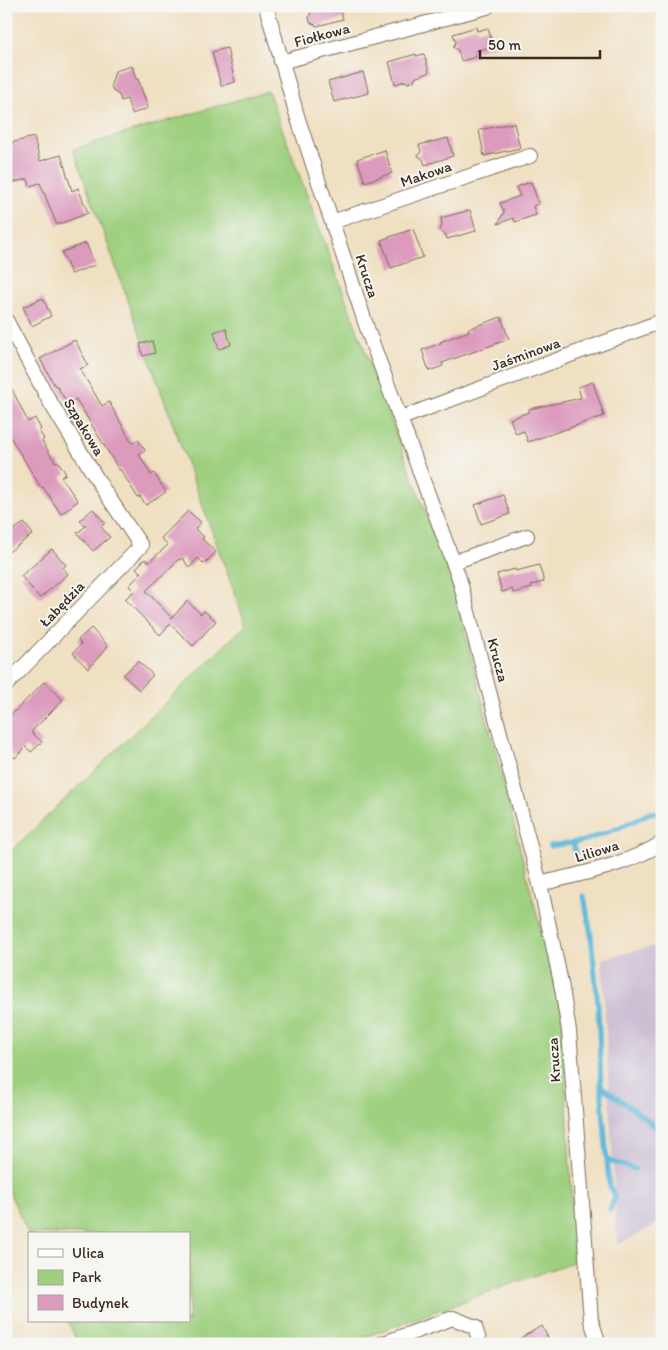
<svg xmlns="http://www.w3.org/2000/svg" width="668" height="1350" viewBox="0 0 668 1350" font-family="Itim,sans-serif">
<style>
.industrial{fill:#ccbfd4}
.green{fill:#9fd080;stroke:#6d7d4f}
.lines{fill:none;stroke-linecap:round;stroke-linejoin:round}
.stream{stroke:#5eb8dc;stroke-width:5}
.building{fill:#dc9abd}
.minor-casing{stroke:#7a6a57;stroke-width:16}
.minor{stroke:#fff;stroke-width:14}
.labels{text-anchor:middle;stroke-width:4;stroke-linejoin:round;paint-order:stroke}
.street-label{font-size:15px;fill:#3b2a1e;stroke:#f6f6f2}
</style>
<rect width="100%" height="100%" fill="#f6f6f2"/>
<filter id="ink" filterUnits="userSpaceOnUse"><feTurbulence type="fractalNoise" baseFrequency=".02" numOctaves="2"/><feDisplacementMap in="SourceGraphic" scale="10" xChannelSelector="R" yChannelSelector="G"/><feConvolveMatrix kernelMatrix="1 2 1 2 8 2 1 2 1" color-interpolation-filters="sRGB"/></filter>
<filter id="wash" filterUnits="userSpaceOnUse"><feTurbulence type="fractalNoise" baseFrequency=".0096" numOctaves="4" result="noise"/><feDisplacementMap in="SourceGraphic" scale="20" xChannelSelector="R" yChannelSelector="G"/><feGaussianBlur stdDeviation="1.12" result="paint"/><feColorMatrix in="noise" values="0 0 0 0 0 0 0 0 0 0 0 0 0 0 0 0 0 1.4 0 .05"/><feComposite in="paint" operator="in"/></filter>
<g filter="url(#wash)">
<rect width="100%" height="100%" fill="#f0e0c2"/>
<path class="industrial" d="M662,944V1222L617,1245L602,959Z"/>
<path class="green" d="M268,91L453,586L562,1013L575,1261L345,1344H78L68,1321H189V1234H29V1235L6,1185V856L246,625L73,149Z"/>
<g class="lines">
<path class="stream" d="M573,842L575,854
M550,846L583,841L616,829L650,813L662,812
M584,896L591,935L598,1005L601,1086L645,1118L662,1133
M601,1086L609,1184L615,1197L610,1210
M607,1160L635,1169"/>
</g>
<g id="blocks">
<path class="building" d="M309,6H339L343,19L317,26L310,22L309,17L311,13Z
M476,27L477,31L488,28L493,46L475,51L476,57L461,61L458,50L453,47L456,42L453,34Z
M227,48L235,82L221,86L212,52Z
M416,54V56L424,54L429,72L415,78L414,81L408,83L405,81L395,84L389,62Z
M132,66L136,79H138L148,108L132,114L127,99L121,101L119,95L113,91L111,85L115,71Z
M363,72L369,93L334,102L328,82Z
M514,123L520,148L484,156L479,130Z
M34,137L40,161L61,155L72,191L78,188L88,213L57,225L40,183L30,186L28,179L6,184V144Z
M448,138L453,156L425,165L423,159L418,156L421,151L419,145Z
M385,150L392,173L365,182L357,159Z
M531,182L539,204L533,206L536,215L515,222L513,218L498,224L504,212L500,203L520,196L516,187Z
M470,210L476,231L447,239L446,235L440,231L442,224L441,218Z
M413,229L423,257L391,268L381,240Z
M86,243L95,265L71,274L62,252Z
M43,298L51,316L32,326L23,307Z
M501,317L509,339L442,363L443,366L429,371L422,350L441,343L440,342L469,331L468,329Z
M226,328L231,345L219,349L214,332Z
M75,340L88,365L80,369L102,406L109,402L132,443L138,440L145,450L139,454L151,475L154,473L166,492L146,505L140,497L138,498L120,469L119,470L76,399L68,404L56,385L55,386L40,359Z
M152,341L155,353L143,356L140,344Z
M6,377L28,422L35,418L41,429L39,431L44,439L42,441L55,462L58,461L66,474L61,477L78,501L61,514L43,487L41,488L6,430Z
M593,382L604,416L528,442L524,431L516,434L510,419L529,412V409L581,398L578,387Z
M503,495L510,514L481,524L475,505Z
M93,509L105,523L101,527L110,537L93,551L77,533L86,526L80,520Z
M188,511L201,522L195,529L204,537L202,539L216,552L204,564L198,558L189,568L183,558L180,560L179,559L146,591L172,618L187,601L201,614L204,611L216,621L193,646L170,624L160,635L125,599L134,591L129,586L141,573L136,568L145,559L149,562L168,545L161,538Z
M24,523L33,534L6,554V535Z
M52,549L66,565L63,568L68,574L40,598L21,576Z
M539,565L544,582L531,585L532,588L513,593L512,589L502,592L497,574L515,569L516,571Z
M91,628L108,646L88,669L73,653L81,644L78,640Z
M138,661L153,675L139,690L123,675Z
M44,682L63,700L31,732L42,742L31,752L26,747L15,758L6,749V720Z
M542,1326L551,1344H511L536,1329Z"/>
</g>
</g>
<g filter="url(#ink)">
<use href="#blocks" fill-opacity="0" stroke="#7a6a57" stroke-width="1"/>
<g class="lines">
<defs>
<path id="minor" d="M266,6L298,119L369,334L459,578L540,884L561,983L569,1031L591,1320L599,1344
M281,62L487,7
M332,222L530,156
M6,320L50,402L103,489L141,546L6,685
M401,418L662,321
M454,562L527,536
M540,884C582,873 625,866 662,843
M381,1344L453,1318L475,1327L480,1344"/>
</defs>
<use href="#minor" class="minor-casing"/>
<use href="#minor" class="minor"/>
</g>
</g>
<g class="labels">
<g class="street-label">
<text transform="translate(322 35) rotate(-15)" y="5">Fiołkowa</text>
<text transform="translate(426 174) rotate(-19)" y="5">Makowa</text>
<text transform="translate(367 276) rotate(72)" y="5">Krucza</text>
<text transform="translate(526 354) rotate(-20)" y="5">Jaśminowa</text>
<text transform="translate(84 427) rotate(59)" y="5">Szpakowa</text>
<text transform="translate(62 604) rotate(-46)" y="5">Łabędzia</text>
<text transform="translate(498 660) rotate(75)" y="5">Krucza</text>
<text transform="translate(597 851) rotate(-17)" y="5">Liliowa</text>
<text transform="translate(554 1060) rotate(-94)" y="5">Krucza</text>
</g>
</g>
<rect width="668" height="1350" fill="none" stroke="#f6f6f2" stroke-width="25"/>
<rect x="28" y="1232" width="162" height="90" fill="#f6f6f2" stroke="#aba49d"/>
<rect x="38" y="1249" width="25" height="8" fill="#ffffff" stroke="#aba49d"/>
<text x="72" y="1258" font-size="15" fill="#3b2a1e">Ulica</text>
<rect x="38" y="1270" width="25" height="15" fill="#9fd080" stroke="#aba49d"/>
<text x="72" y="1282" font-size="15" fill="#3b2a1e">Park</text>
<rect x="38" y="1295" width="25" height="15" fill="#dc9abd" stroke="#aba49d"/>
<text x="72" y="1308" font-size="15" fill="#3b2a1e">Budynek</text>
<path d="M480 50v8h120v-8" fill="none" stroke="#3b2a1e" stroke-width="2.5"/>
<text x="488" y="50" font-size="15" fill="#3b2a1e" stroke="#f6f6f2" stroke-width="4" paint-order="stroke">50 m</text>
</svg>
